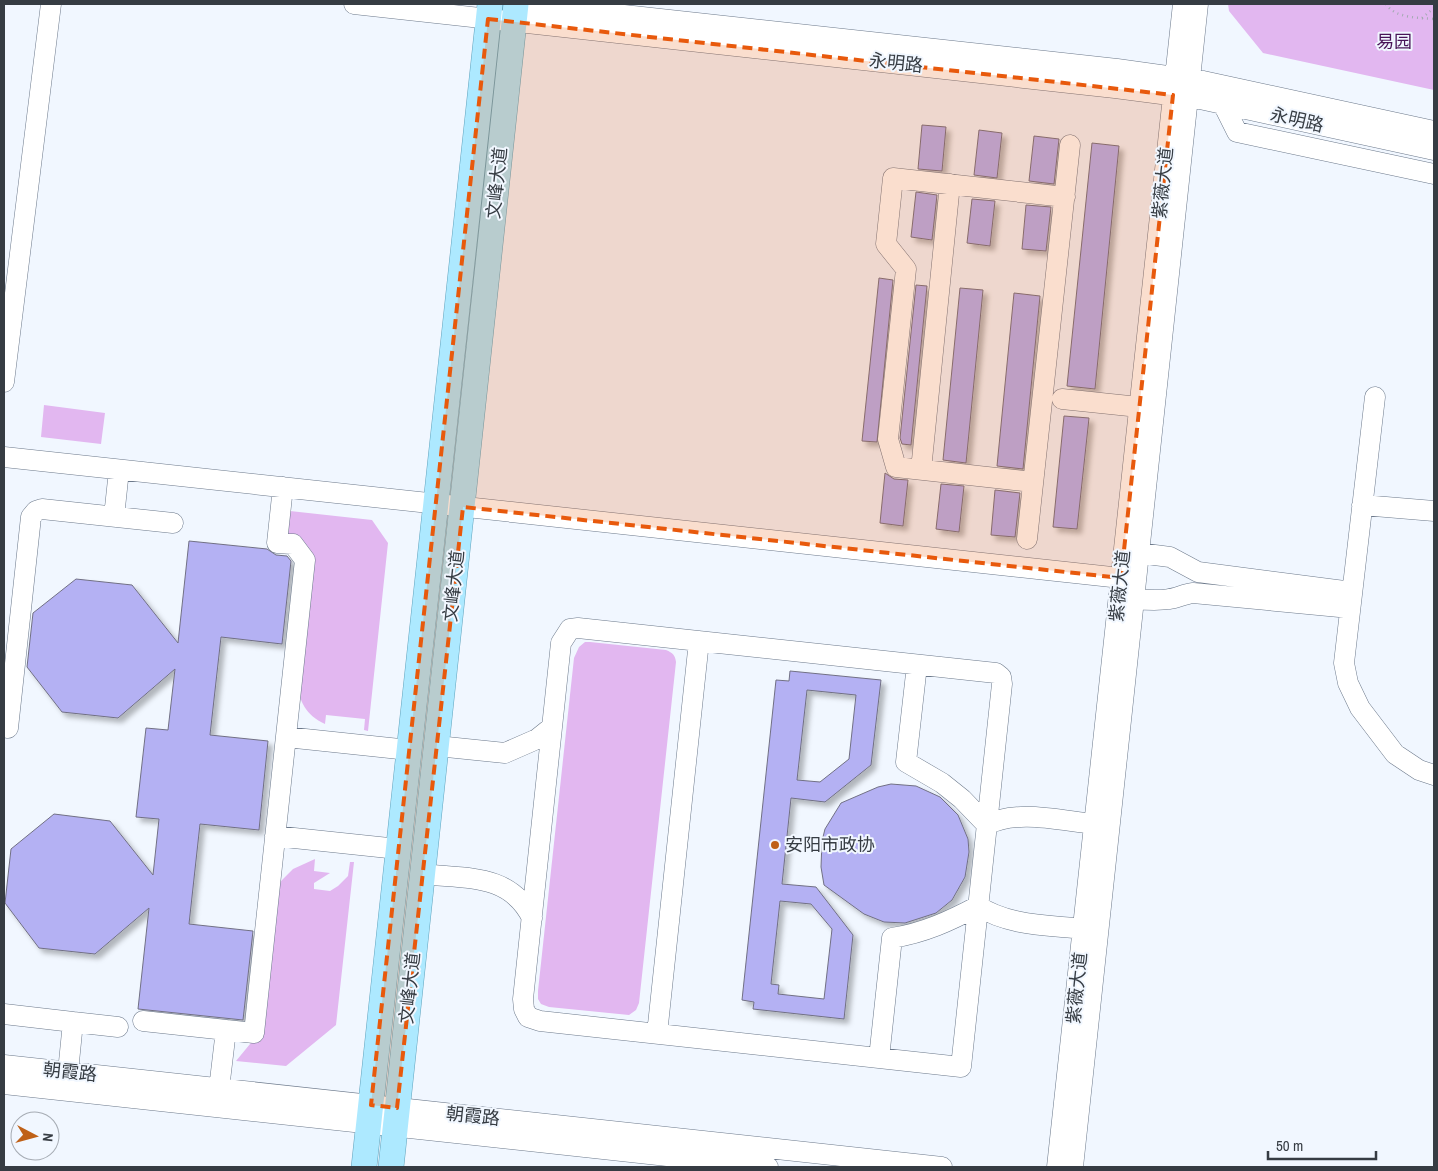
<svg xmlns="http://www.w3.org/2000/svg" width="1438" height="1171" viewBox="0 0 1438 1171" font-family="'Archivo Narrow','Noto Sans SC',sans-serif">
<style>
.green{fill:#e2b7f0}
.building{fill:#b4b1f3;stroke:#717084;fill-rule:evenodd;filter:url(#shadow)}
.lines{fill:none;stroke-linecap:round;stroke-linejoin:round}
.minor-casing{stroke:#6c798b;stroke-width:21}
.major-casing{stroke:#60a3bd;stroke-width:26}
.path{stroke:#a4aab2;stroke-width:2.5;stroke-dasharray:1 4;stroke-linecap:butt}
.minor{stroke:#fff;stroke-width:20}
.major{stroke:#ade9ff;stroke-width:25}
.marked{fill:#e8590c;fill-opacity:0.2;stroke:#e8590c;stroke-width:4;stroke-dasharray:10 6;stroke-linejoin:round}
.poi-dot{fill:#bf6118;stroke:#f1f7ff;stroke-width:2}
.labels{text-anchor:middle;stroke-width:4;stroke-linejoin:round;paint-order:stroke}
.park-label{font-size:18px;fill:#491458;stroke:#f1f7ff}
.street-label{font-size:18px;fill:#363c43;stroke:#f1f7ff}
.poi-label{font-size:18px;fill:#363c43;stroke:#f1f7ff;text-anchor:start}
</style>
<defs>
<filter id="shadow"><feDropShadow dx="4.5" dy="4.5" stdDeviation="2.5" flood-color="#0004"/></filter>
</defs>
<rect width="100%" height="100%" fill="#f1f7ff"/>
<path class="green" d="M1228,4H1434V90L1263,53L1229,11Z
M44,405L105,413L101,444L41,437Z
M290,511L372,520L388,543L368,731L364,730L365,719L326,715L325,724C306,715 299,702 297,681L311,551L287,533Z
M585,642H590L666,650C673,653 675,655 676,662L639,1003L636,1010L629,1015L549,1007L541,1004L538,999V991L574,658L579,647Z
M315,859L314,871L330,873L314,883V889L330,891L338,886L348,876L350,862H354L336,1025L286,1066L236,1061L259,1033L279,883L293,869Z"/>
<path class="building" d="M922,125L946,127L942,171L918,169Z
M979,130L1002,133L997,178L974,175Z
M1034,136L1059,139L1054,184L1029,181Z
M1092,143L1119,146L1095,389L1067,386Z
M916,192L937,195L932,240L911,237Z
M972,199L995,201L990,246L967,243Z
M1026,205L1051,207L1046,251L1022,249Z
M879,278L893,280L877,442L862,441Z
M916,285L927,286L911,445L902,444L900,438Z
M960,288L983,290L966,463L943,460Z
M1014,293L1040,296L1023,469L997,466Z
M1064,416L1089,418L1077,529L1053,527Z
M885,473L894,479L908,480L903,526L880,523Z
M941,484L964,486L959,532L936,529Z
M995,490L1020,493L1015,537L991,535Z
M189,541L267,549L276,555L287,556L291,561L282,644L221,637L210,735L268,741L259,830L200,824L189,924L253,931L243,1020L138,1009L149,908L95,954L39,948L5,903L11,849L54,814L110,821L153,875L159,819L136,817L146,728L168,730L175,669L118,718L62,712L27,667L33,613L76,579L132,585L178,643Z
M790,671L881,680L871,765L825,802L791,798L782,884L816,887L853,935L844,1019L753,1009L754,1002L742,1000L776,680L789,681ZM807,690L856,695L849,759L820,782L797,780ZM780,901L811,904L832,929L824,999L778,994L779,985L771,984Z
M891,784L916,786L940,797L958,815L968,839L969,852L965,877L952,900L936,913L905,923L884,922L864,914L824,885L821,867L822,841L825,829L841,803L878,787Z"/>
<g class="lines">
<defs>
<path id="minor" d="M354,4L1115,88L1200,99L1434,150
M524,4L1117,69L1203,81L1434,131
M1223,104L1237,132L1434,174
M4,382L51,4
M1375,397L1344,663L1348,683L1360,708L1395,754L1419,770L1434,775
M1062,399L1139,407
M4,457L1121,578
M921,470L950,184
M1033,482L896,467L888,439L906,269L886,244L893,178L1065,197
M1362,505L1434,511
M114,517L119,470
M1027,539L1070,145
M1139,553L1170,557L1198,572L1352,592
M1134,599C1146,600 1157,601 1169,599C1177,598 1184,594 1193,593L1350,608
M578,628L996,673L1001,677L1002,684L961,1067L540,1021L528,1017L524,1009L523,999L561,643L570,629Z
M917,665L906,762L942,783L962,799L987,825C1016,809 1062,821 1094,824
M4,727L8,728L31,517L36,511L42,509L173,523
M286,737L409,750
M437,746L505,753L537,739L552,727
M275,836L398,849
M423,874C466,879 510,873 532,918
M4,1014L73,1022L68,1072
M143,1021L254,1033L305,560L293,544L277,543L283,487
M73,1022L118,1027
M657,1034L699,641
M879,1058L892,938C924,933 950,921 978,906C1009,926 1048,925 1083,929
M4,1065L942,1167
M4,1084L768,1167
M219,1089L226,1030
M1057,1167L1183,4
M1073,1167L1198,4"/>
<path id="major" d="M364,1167L490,4
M391,1167L516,4"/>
</defs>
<use href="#minor" class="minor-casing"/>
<use href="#major" class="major-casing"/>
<path class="path" d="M1386,4C1394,18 1420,18 1434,19
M1422,18L1434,8"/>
<use href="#minor" class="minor"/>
<use href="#major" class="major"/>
</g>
<path class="marked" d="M488,19L1173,95L1121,578L463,507L397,1108L371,1105Z"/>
<circle class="poi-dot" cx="775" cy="845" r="5"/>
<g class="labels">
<g class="park-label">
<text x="1394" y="48">易园</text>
</g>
<g class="street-label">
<text transform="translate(896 63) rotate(6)" y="6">永明路</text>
<text transform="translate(1297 120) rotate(13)" y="6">永明路</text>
<text transform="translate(497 183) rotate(-84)" y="6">文峰大道</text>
<text transform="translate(1163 183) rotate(-84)" y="6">紫薇大道</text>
<text transform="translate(454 586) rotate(-84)" y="6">文峰大道</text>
<text transform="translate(1120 586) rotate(-84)" y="6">紫薇大道</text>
<text transform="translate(410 988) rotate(-84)" y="6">文峰大道</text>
<text transform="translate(1077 988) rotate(-84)" y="6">紫薇大道</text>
<text transform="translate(70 1072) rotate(6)" y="6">朝霞路</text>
<text transform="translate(473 1116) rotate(6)" y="6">朝霞路</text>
</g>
<g class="poi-label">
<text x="785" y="851">安阳市政协</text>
</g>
</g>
<rect width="1438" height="1171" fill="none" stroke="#363c43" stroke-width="10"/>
<g transform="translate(35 1136) rotate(96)"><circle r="24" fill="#f1f7ff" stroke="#a6acb4"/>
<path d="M0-4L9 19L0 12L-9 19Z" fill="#bf6118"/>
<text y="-8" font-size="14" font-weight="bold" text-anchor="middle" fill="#363c43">N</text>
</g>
<path d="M1268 1151v8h108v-8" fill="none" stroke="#363c43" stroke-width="2.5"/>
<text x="1276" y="1151" font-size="15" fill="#363c43" stroke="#f1f7ff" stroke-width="4" paint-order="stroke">50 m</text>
</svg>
